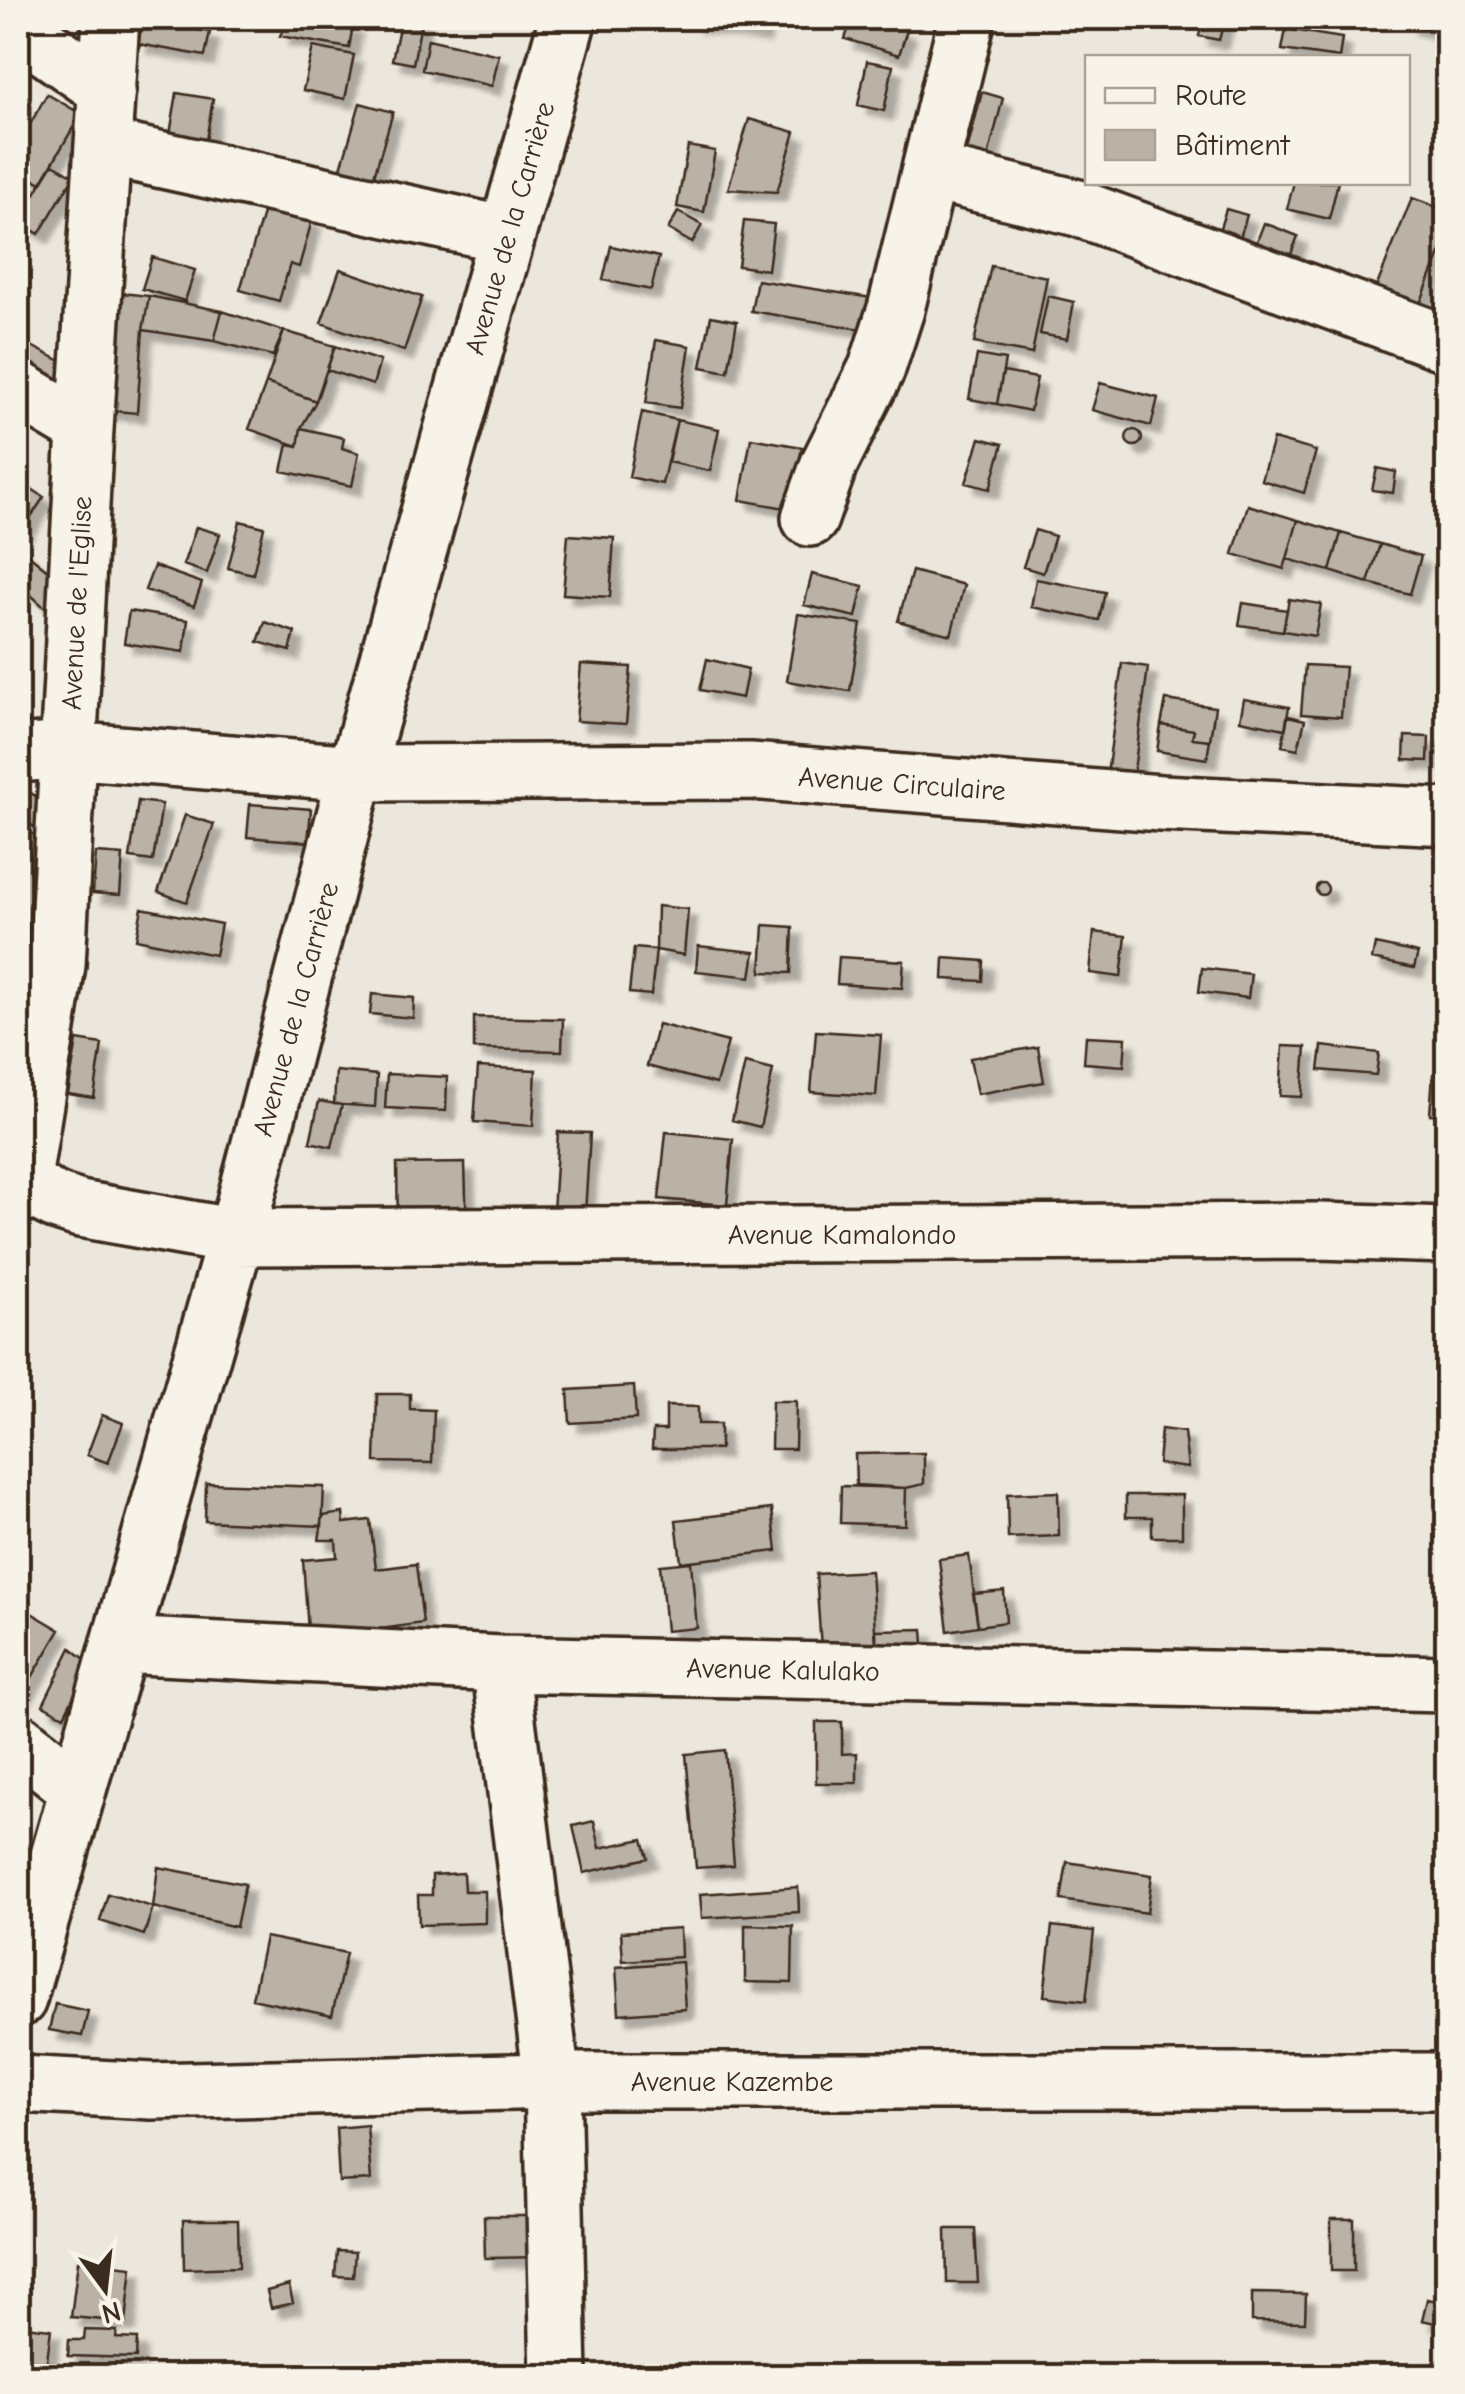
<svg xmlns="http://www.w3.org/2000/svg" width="1465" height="2394" viewBox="0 0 1465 2394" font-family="'Comic Neue',sans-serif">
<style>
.building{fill:#bab2a7;stroke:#3b2a1e;stroke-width:2.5;filter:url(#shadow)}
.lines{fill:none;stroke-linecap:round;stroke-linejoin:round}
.minor-casing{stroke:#3b2a1e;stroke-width:62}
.minor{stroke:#f7f3e8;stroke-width:55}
.labels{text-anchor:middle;stroke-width:8;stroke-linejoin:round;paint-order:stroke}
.street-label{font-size:28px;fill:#3b2a1e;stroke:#f7f3e8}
</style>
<defs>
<filter id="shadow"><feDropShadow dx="9" dy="9" stdDeviation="2.5" flood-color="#0004"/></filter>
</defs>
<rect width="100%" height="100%" fill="#ece7dc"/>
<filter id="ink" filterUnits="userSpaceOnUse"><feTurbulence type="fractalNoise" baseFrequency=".01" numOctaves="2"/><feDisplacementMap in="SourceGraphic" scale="20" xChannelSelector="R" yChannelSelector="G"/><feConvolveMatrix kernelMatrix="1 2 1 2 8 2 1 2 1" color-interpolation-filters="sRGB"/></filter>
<g filter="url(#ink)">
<path class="building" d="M288,18L353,25L349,48L280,36Z
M401,18L422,19L413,64L392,60Z
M693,18H763L761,33L692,23Z
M852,18L907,30L899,55L845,39Z
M1203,18H1225L1219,40L1199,36Z
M1408,18H1448V34L1407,25Z
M143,20L210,32L205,56L138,44Z
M1286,29L1342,38L1339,58L1282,50Z
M428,39L499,55L492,86L422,70Z
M313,47L354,55L345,99L303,90Z
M867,61L893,66L884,111L858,105Z
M982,92L1003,98L984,173L963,167Z
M177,93L213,99L203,158L167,152Z
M47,94L81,114L41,183L18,170V146Z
M360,103L393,112L373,179L337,182Z
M749,119L795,132L777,192L728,189Z
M688,146L715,151L704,212L677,207Z
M53,164L74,176L39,234L18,221Z
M1294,182H1338L1329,219L1287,209Z
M1412,198L1448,211L1443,222L1448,223V234L1411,326L1368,308Z
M265,207L312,220L299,267L290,264L279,301L240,290Z
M1226,209L1247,215L1234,257L1213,250Z
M678,212L702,225L692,243L668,229Z
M744,221L774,224L768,270L738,266Z
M1264,223L1298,236L1283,275L1249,262Z
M611,246L659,257L651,290L603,280Z
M152,257L195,270L185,301L142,289Z
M991,266L1047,277L1032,354L974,343Z
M340,269L422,297L404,351L321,323Z
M757,280L891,301L886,333L751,311Z
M114,292L149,296L143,330L137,413L104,410Z
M149,296L222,311L214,341L143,330Z
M1048,296L1074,302L1067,339L1040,334Z
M222,311L284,331L273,356L214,341Z
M711,316L737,321L728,372L701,367Z
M284,331L335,346L316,401L266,383Z
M18,339L76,369L60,399L18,378Z
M656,340L690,346L680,408L646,403Z
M335,346L380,361L373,385L327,370Z
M977,355L1005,360L997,404L969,399Z
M1003,372L1037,378L1030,411L997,404Z
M266,383L316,401L301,428L298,446L249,429Z
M1100,383L1158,398L1151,426L1092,410Z
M642,412L677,420L662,484L629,477Z
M677,420L719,429L710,471L668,462Z
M301,428L344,438L342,448L359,453L352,486L282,471L288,444L298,446Z
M1126 438a8 8 0 1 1 16 0a8 8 0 1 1-16 0Z
M751,438L802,447L791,509L740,500Z
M980,438L1003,444L990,489L966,483Z
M1273,439L1316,451L1304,493L1261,480Z
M1377,468L1396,472L1393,493L1372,490Z
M21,482L44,497L18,536V488Z
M1248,505L1298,520L1284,569L1233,554Z
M1298,520L1341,533L1330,571L1287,559Z
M240,521L264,527L253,574L228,568Z
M196,527L220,534L207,573L183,565Z
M1035,530L1055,536L1043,573L1023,567Z
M1341,533L1380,544L1368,583L1330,571Z
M568,535L614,538L610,597L563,594Z
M1380,544L1421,556L1410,594L1368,583Z
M18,546L66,585L46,609L18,583Z
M154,566L202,583L194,606L145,590Z
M912,571L964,585L951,635L898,621Z
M812,574L863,586L856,617L804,605Z
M1036,579L1105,592L1099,620L1031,607Z
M1289,599L1321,604L1315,636L1283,631Z
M1243,603L1287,610L1283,631L1239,625Z
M129,611L188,620L184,652L124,643Z
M798,614L861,624L850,691L787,681Z
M265,622L295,632L290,651L258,642Z
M707,659L748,669L742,698L700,690Z
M1122,663L1148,667L1133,778L1107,775Z
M581,664L631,667L626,724L576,721Z
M1305,665L1345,667L1341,717L1301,714Z
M1244,699L1289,707L1285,729L1240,720Z
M1166,700L1215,707L1210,740L1192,738L1194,730L1161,725Z
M1288,716L1305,720L1298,749L1282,746Z
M1161,725L1194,730L1192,738L1210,740L1207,759L1157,751Z
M1405,736L1429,737L1428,761L1404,760Z
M18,785L50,805L36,828L18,817Z
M138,801L162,804L153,861L130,858Z
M250,804L311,809L308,842L247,837Z
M185,815L214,824L187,902L158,892Z
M18,832L61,838L46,960L18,944Z
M96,853L123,855L120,895L93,893Z
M1316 889a6 6 0 1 1 12 0a6 6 0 1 1-12 0Z
M657,906L688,909L684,955L656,950Z
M142,908L221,924L215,955L136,939Z
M764,925L793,927L791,973L761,972Z
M1094,932L1126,936L1121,977L1090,973Z
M1375,944L1418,953L1414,968L1372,959Z
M698,946L755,952L751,977L696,971Z
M634,948L656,950L651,995L629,993Z
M839,957L904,961L902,988L837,984Z
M944,958L984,961L983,981L943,979Z
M1202,968L1251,974L1248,998L1199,992Z
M372,994L414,998L413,1018L370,1014Z
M474,1017L563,1019L562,1051L474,1049Z
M658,1024L728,1042L716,1084L647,1066Z
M816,1031L881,1035L876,1096L811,1092Z
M1086,1036L1126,1038L1124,1066L1084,1063Z
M77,1040L102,1044L94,1098L68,1094Z
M1283,1046L1306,1047L1302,1097L1280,1096Z
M1322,1046L1379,1053L1376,1075L1319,1070Z
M1038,1047L1044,1082L977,1094L970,1058Z
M745,1063L773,1070L760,1127L732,1120Z
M478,1067L536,1070L533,1126L474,1122Z
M336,1071L377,1075L375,1107L334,1104Z
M387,1074L447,1077L446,1111L385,1108Z
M1433,1074L1448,1075V1115L1430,1114Z
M319,1101L342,1105L332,1147L310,1142Z
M558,1132L590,1133L585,1214L553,1212Z
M666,1132L733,1139L727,1205L659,1199Z
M465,1163L467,1230L398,1232L397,1164Z
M634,1386L636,1419L570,1423L568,1390Z
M377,1394H410V1409L434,1410L432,1463L375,1462Z
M772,1401H796L795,1449H771Z
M666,1406L698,1407V1424H720V1449H652L653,1430H666Z
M102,1415L123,1423L108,1463L87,1455Z
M1161,1429L1184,1432L1188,1468L1158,1464Z
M924,1453V1484L906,1488L856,1485L855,1454Z
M206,1483L324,1487L322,1526L205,1521Z
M841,1486L906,1488L905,1525L840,1523Z
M1058,1492L1059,1536L1008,1538L1007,1494Z
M1126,1495H1182V1537H1152V1517H1126Z
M772,1509L777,1551L681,1562L676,1520Z
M343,1513L344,1523L370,1520L376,1569L416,1564L423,1623L353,1633L310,1659L303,1560L337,1557L336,1540H319L323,1516Z
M969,1555L978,1626L948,1631L939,1559Z
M691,1562L697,1628L666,1631L660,1565Z
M871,1571L876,1645L821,1649L816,1574Z
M1004,1591L1006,1622L978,1626L973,1594Z
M18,1605L60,1630L18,1701Z
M923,1629L925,1661L877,1664L876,1630Z
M71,1648L90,1663L64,1716L43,1705Z
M816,1722H842V1754L857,1753V1783H816Z
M725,1750L734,1865L696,1868L686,1754Z
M594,1821L600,1848L643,1839L648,1858L584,1873L573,1826Z
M1067,1862L1152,1875L1147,1913L1061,1900Z
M158,1867L245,1884L236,1927L153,1907Z
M463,1873L464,1891H485V1923L419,1925L418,1895H432V1875Z
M798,1887L799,1912L702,1918L700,1894Z
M108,1894L153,1907L144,1935L100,1921Z
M745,1925L793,1926L792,1983L745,1982Z
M1052,1926L1094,1931L1086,2001L1044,1996Z
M680,1928L681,1957L623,1961L621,1932Z
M265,1937L346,1953L332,2016L252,1999Z
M682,1962L685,2009L619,2014L616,1967Z
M55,2004L88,2011L82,2036L49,2030Z
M367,2125L371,2180L339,2182L336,2128Z
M484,2216H546L547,2257L485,2258Z
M1331,2219H1354V2271H1331Z
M183,2220H238L239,2267L184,2269Z
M946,2229H975L978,2283H947Z
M337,2251L355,2252L353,2277L335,2276Z
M78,2261L132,2267L126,2322L71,2317Z
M289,2285L293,2303L271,2308L267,2291Z
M1252,2293L1306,2294L1305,2322L1252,2321Z
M1427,2299L1448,2303V2326L1422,2320Z
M25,2326L51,2329L45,2376H18V2338H23Z
M85,2330L117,2331L116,2338L137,2339L136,2358L68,2356L69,2340H84Z"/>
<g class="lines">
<defs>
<path id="minor" d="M18,28L107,90
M103,147L507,235
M930,172L1078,208L1448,344
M18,389L85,429
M810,518L829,464L877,368L896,309L967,18
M18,751L29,753L68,750L356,773L750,771L1161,803L1448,817
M18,1182L58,1202L80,1209L236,1237L1319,1231L1448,1235
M22,1185L57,965L85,429L111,18
M119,1645L500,1664L1448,1684
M500,1664L552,2081L559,2376
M18,1741L77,1788
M18,1999L236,1237L356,773L568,18
M18,2084L152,2091L552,2081H1448"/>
</defs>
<use href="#minor" class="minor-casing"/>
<use href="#minor" class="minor"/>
</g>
</g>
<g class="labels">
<g class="street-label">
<text transform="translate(509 228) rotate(-74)" y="10">Avenue de la Carrière</text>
<text transform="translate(76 603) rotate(-87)" y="10">Avenue de l'Eglise</text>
<text transform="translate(902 783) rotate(4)" y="10">Avenue Circulaire</text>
<text transform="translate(295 1009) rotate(-75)" y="10">Avenue de la Carrière</text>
<text x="842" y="1244">Avenue Kamalondo</text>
<text transform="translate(783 1669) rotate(1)" y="10">Avenue Kalulako</text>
<text x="732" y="2091">Avenue Kazembe</text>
</g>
</g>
<rect width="1465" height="2394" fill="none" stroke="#f7f3e8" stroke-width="60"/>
<rect x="30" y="30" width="1405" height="2334" fill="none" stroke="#3b2a1e" stroke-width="4" filter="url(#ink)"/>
<rect x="1085" y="55" width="325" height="130" fill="#f7f3e8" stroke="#aca397" stroke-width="2.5"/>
<rect x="1105" y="88" width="50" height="15" fill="#f7f3e8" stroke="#aca397" stroke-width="2.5"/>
<text x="1175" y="105" font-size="30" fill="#3b2a1e">Route</text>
<rect x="1105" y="130" width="50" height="30" fill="#bab2a7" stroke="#aca397" stroke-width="2.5"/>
<text x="1175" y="155" font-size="30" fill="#3b2a1e">Bâtiment</text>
<g transform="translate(105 2289) rotate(165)" stroke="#f7f3e8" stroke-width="8" paint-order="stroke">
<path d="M0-8L18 38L0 25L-18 38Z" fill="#3b2a1e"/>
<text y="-15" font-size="28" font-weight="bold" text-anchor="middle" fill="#3b2a1e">N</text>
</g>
</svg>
